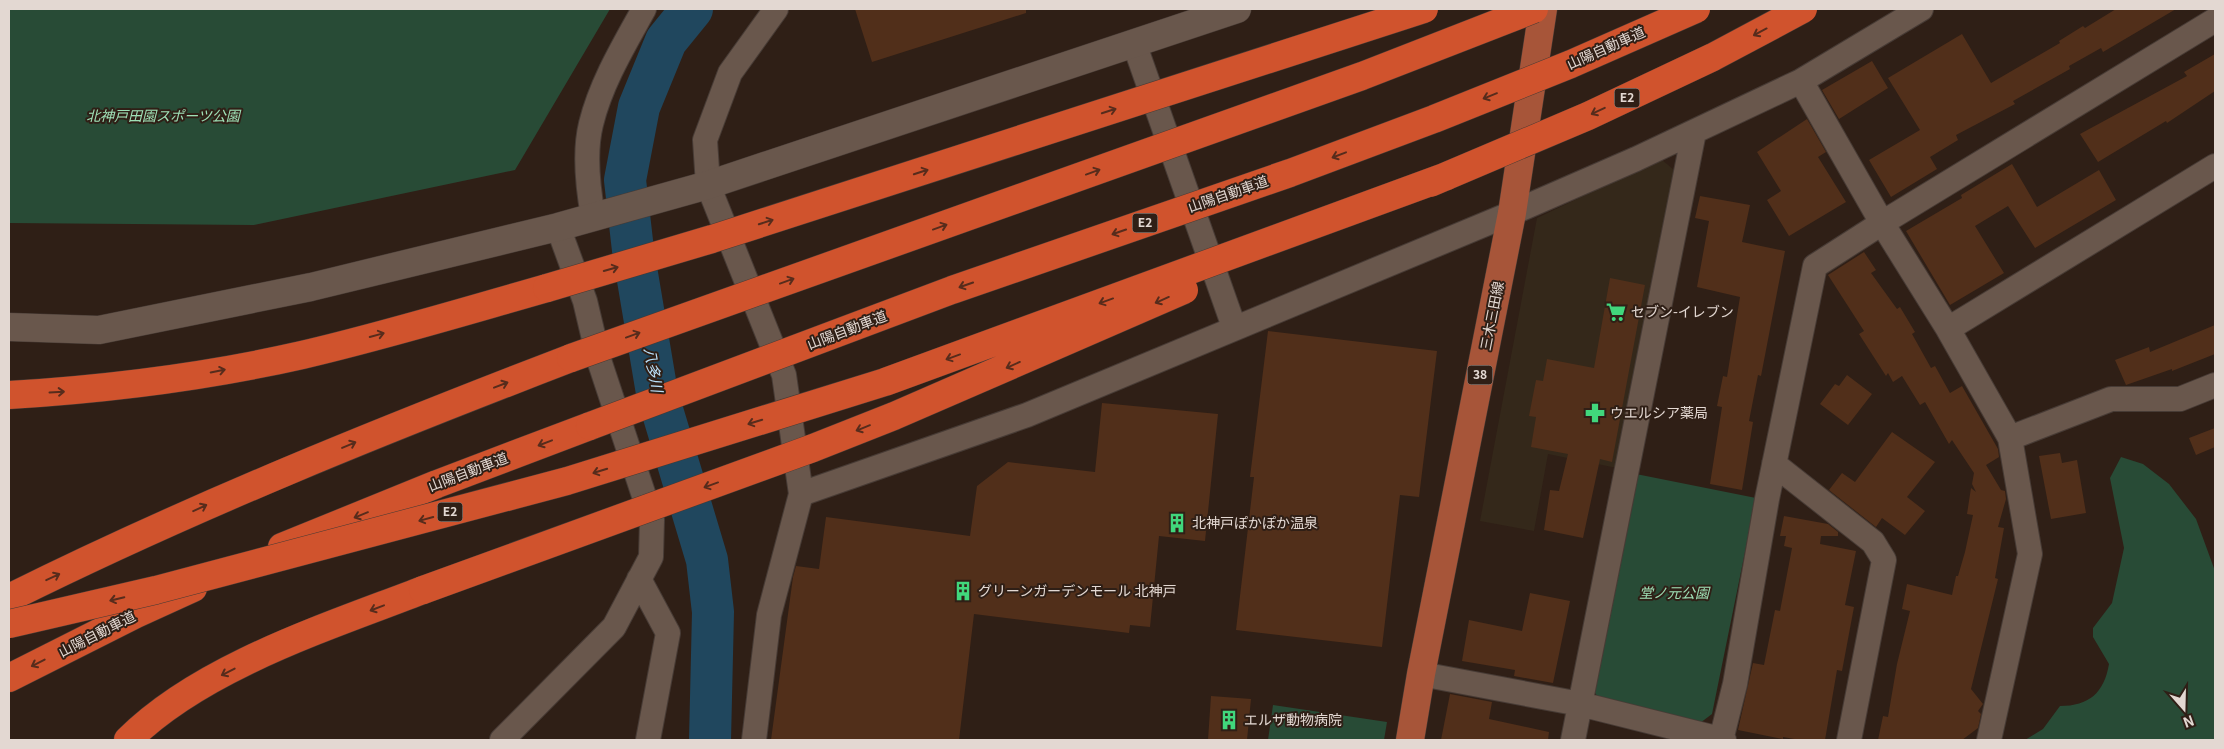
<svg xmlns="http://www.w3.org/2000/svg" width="2224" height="749" viewBox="0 0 2224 749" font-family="Georgia,'Noto Sans JP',serif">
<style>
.commercial{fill:#34281a}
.green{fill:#284b36}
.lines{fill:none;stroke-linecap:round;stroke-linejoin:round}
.river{stroke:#20475e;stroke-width:42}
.building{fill:#512f1a}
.minor-casing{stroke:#473b35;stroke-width:26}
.tertiary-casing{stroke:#473b35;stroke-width:29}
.primary-casing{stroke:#473b35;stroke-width:29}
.motorway-casing{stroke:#473b35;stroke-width:29}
.minor{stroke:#69574c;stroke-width:24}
.tertiary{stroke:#69574c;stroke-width:28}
.primary{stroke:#a75539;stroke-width:28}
.motorway{stroke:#d0532d;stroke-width:28}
.motorway-bridge-casing{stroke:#473b35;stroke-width:29;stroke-linecap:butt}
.motorway-bridge{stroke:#d0532d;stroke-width:28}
.oneway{stroke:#572c1c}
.labels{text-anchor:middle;stroke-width:4;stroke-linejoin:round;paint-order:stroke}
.shield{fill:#2f1f16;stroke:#ada09a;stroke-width:1}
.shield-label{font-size:12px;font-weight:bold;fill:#e3d8d2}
.street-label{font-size:14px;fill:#e3d8d2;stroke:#2f1f16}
.park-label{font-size:14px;font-style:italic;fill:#9fe1b7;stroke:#2f1f16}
.poi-label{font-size:14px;fill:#e3d8d2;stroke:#2f1f16;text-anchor:start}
.water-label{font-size:15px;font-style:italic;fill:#bae0fa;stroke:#2f1f16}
</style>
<rect width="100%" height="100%" fill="#2f1f16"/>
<path class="commercial" d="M1661,159L1674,170L1617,468L1548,454L1534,531L1480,521L1537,218Z"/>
<path class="green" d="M9,9H610L515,170L254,225L9,223Z
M2121,457L2143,464L2169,484L2196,519L2215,571V740H2025L2043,729L2060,706C2089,706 2104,693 2109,664L2093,637V628L2112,603L2124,548L2110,478Z
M1636,474L1756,498L1712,714L1700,723L1599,699L1592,688Z
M1273,705L1387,722L1384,740H1268Z"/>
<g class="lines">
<path class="river" d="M692,9L666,41L639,107L625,180L633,250L657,393L707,560L713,612L710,740"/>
</g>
<path class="building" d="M855,9H1026V13L872,62Z
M2116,9H2176L2103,52L2101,48L2069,66L2070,69L2013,101L2015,104L1956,135L1958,140L1930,157L1937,169L1891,197L1869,160L1920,130L1888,78L1962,34L1991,83L2060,43L2059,41L2083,26L2085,28Z
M2215,54V91L2167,123L2166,121L2098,162L2080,134L2187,76L2184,72Z
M1872,61L1888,88L1839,119L1822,90Z
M1807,119L1826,152L1818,157L1846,202L1789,236L1767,200L1781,191L1757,152Z
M2012,164L2037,207L2099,170L2116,200L2035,248L2008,206L1975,226L2004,273L1950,305L1906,231L1962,198L1961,195Z
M1700,196L1750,205L1742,242L1785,251L1761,376L1758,375L1749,421L1753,422L1742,490L1710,484L1722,407L1717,406L1723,376L1727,377L1740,297L1697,287L1709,221L1695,218Z
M1864,252L1876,270L1871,273L1897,309L1900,307L1915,332L1912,334L1931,368L1935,366L1950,393L1962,386L1998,449L1999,457L1986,465L2001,490L2005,491L2006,499L1998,527L2004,528L1995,578L1998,579L1971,689L1983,704L1978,711L1981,714L1978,728L1962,740H1878L1883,716L1888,717L1897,664L1910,611L1902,609L1907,584L1952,595L1956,576H1958L1965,552L1973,515L1967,514L1971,488L1976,492L1972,484L1974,473L1952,440L1949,444L1925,402L1920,405L1902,376L1893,382L1888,373L1886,376L1859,334L1864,331L1828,275Z
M1610,278L1645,285L1612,462L1600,459L1583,538L1544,530L1550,490L1559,491L1568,454L1531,447L1536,417L1529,416L1536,380L1543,381L1547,359L1594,368Z
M2215,325V354L2172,371V369L2126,385L2115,360L2149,347L2150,352Z
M1268,331L1437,351L1419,497L1400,495L1382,647L1236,630L1254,477H1250Z
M1847,375L1872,394L1848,425L1820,404L1835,384L1839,386Z
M1102,403L1218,414L1205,541L1159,536L1150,627L1130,625L1129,633L974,614L959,740H771L793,577L796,566L819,569L826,517L970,536L977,486L1008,462L1095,472Z
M2215,428V447L2196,455L2189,438Z
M1892,432L1935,462L1907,497L1925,511L1905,535L1882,518L1876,527L1829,490L1842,473L1855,482Z
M2060,453L2062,463L2077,460L2086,513L2051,519L2039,456Z
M1784,516L1828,524L1838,532V536H1821L1820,544L1856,551L1845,605L1854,607L1842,671L1837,670L1825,740H1800L1783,737V739L1738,730L1753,663L1764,665L1775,610L1780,611L1792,548L1784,546L1786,536H1780Z
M1530,593L1570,601L1553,683L1514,676L1515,670L1462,661L1469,620L1522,631Z
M1450,694L1492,702L1489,719L1549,732L1548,740H1441Z
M1211,696L1251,699L1247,740H1208Z"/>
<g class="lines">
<defs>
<path id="minor" d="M1134,43L1234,327
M593,216C588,188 584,152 591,124C601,83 624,45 644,9
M1948,329L2215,166
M2010,438L2111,399H2180L2215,385
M1774,464L1873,542L1884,560L1849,740
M801,494L1027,415L1512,213L1636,159L1801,81L1921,9
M639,579L668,633L648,740
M1421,674L1580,704L1724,740
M502,740L614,627L651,557L652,520L599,360L585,301L558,227
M754,740L769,615L801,494L784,375L708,185L705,140L730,73L776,9
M1573,740L1694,132
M1721,740L1735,684L1767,499L1815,266L1882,223L1801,81
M1989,740L2030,554L2010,438L1948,329L1882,223L2215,20"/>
<path id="tertiary" d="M9,327L99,330L311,287L558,227L708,185L1237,9"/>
<path id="primary" d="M1410,740L1421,674L1512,213L1543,9"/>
<path id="motorway" d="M9,395C107,389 205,377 302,355C384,336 466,311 547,288
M282,547L437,484L590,426
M9,598C192,507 381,431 571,358
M9,678L136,614L193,588
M128,740C201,667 327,627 423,590"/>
</defs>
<use href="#minor" class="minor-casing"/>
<use href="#tertiary" class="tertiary-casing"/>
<use href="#primary" class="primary-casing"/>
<use href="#motorway" class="motorway-casing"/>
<use href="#minor" class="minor"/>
<use href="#tertiary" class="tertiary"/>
<use href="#primary" class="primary"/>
<use href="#motorway" class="motorway"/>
<defs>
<path id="motorway-bridge" d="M1430,183L1588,116L1713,57L1803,9
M547,288L712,239L1424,9
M571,358L1362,76L1534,9
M590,426L952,290L1290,173L1434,119L1571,64L1696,9
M423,590L813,448L894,416L1184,290
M9,624L156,590L567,481L885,382L1447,176"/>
</defs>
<use href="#motorway-bridge" class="motorway-bridge-casing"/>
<use href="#motorway-bridge" class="motorway-bridge"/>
</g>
<defs><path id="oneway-shaft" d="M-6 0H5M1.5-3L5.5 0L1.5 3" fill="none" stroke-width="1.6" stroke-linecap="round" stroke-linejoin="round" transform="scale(1.25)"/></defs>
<g class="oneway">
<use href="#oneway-shaft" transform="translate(1760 32) rotate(152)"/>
<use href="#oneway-shaft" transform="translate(1490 96) rotate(158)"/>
<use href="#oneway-shaft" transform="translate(1109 111) rotate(-18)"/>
<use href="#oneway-shaft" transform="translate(1598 111) rotate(155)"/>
<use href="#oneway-shaft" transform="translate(1339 155) rotate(159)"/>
<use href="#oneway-shaft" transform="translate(921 172) rotate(-18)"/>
<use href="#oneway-shaft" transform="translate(1093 172) rotate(-20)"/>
<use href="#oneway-shaft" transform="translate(766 222) rotate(-18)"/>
<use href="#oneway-shaft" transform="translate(940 227) rotate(-20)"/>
<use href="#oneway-shaft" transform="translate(1119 232) rotate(161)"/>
<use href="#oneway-shaft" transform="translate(611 269) rotate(-16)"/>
<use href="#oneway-shaft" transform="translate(787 281) rotate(-20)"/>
<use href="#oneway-shaft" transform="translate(966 285) rotate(161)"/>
<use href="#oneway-shaft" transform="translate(1162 300) rotate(156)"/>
<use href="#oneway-shaft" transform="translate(1106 301) rotate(160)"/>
<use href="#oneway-shaft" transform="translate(377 335) rotate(-15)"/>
<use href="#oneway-shaft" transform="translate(633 335) rotate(-20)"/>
<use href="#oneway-shaft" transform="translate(953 357) rotate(160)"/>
<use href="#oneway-shaft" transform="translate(1013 365) rotate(156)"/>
<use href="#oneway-shaft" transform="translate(218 371) rotate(-11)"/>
<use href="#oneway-shaft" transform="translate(501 385) rotate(-21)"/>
<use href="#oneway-shaft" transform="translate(57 392) rotate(-3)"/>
<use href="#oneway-shaft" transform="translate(755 422) rotate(163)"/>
<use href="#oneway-shaft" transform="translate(863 428) rotate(158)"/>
<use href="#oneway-shaft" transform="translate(545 443) rotate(159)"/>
<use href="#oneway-shaft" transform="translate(349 445) rotate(-23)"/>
<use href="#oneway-shaft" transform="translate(600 471) rotate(163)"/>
<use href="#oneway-shaft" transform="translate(711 485) rotate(160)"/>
<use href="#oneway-shaft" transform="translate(200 508) rotate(-25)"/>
<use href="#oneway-shaft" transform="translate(361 515) rotate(158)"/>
<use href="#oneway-shaft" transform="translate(426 519) rotate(165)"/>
<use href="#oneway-shaft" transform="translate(53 577) rotate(-25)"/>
<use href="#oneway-shaft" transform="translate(117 599) rotate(167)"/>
<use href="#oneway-shaft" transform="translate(377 608) rotate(159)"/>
<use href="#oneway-shaft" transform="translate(38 663) rotate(153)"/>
<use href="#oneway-shaft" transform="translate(228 672) rotate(153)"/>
</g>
<defs>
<symbol id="supermarket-bare" viewBox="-9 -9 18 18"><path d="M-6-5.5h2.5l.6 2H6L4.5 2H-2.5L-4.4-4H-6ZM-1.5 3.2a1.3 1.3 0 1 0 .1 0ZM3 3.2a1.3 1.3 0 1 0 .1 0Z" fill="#41d77c" stroke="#2f1f16" stroke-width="2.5" paint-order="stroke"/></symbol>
<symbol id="pharmacy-bare" viewBox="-9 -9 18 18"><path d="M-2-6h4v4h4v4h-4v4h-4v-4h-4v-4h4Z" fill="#41d77c" stroke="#2f1f16" stroke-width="2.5" paint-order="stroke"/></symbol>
<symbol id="building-bare" viewBox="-9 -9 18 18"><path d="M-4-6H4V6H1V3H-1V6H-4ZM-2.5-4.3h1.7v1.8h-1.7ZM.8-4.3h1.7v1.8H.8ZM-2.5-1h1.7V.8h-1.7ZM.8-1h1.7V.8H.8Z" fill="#41d77c" stroke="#2f1f16" stroke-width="2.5" paint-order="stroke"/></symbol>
</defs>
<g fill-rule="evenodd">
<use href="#supermarket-bare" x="1602" y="298" width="28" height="28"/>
<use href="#pharmacy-bare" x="1581" y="399" width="28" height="28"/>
<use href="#building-bare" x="1163" y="509" width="28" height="28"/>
<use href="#building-bare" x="949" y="577" width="28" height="28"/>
<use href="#building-bare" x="1215" y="706" width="28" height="28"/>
</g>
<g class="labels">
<g class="shield">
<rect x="1614.5" y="88.5" width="25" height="19" rx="4"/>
<rect x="1132.5" y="213.5" width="25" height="19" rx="4"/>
<rect x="1467.5" y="365.5" width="25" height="19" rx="4"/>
<rect x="437.5" y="502.5" width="25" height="19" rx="4"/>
</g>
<g class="shield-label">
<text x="1627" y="102">E2</text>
<text x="1145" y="227">E2</text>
<text x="1480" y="379">38</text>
<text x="450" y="516">E2</text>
</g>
<g class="street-label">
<text transform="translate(1606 48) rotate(-24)" y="5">山陽自動車道</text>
<text transform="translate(1228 194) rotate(-19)" y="5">山陽自動車道</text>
<text transform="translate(1492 316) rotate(-79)" y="5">三木三田線</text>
<text transform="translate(847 330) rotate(-21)" y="5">山陽自動車道</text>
<text transform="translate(468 472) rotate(-21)" y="5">山陽自動車道</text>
<text transform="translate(97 634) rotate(-27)" y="5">山陽自動車道</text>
</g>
<g class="park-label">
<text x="163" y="121">北神戸田園スポーツ公園</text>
<text x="1674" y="598">堂ノ元公園</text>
</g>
<g class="poi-label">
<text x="1631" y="317">セブン-イレブン</text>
<text x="1610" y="418">ウエルシア薬局</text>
<text x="1192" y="528">北神戸ぽかぽか温泉</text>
<text x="978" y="596">グリーンガーデンモール 北神戸</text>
<text x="1244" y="725">エルザ動物病院</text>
</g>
<g class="water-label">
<text transform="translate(653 370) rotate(80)" y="5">八多川</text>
</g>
</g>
<rect width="2224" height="749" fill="none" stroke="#e3d8d2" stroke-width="20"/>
<g transform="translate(2184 709) rotate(160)" stroke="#2f1f16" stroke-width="4" paint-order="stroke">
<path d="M0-4L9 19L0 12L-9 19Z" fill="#e3d8d2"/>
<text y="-8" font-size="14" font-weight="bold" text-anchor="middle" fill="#e3d8d2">N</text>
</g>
</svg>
